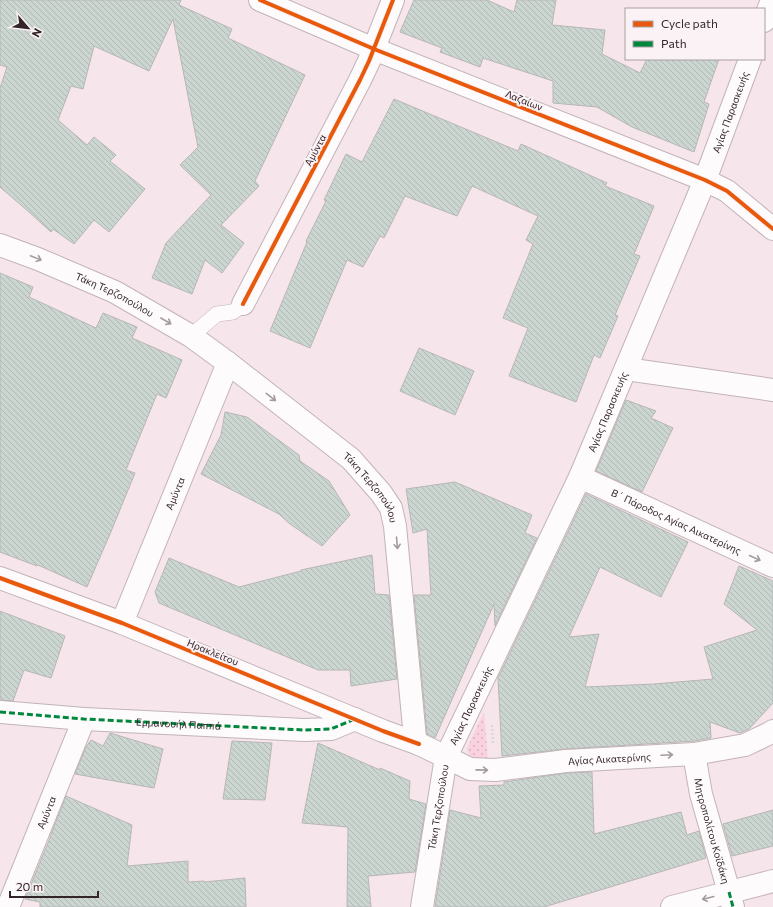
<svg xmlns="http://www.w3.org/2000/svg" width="773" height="907" viewBox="0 0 773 907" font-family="Commissioner,sans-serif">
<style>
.grass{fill:url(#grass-dots)}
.building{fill:url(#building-back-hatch);stroke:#b7b6b6}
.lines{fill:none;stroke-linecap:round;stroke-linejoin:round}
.service-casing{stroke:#c2b4b9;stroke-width:16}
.pedestrian-casing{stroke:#c2b4b9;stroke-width:24}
.minor-casing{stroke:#c2b4b9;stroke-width:24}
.tertiary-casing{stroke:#c2b4b9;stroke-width:24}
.secondary-casing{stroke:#c2b4b9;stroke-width:24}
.path{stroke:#dbd6d7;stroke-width:2.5;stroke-dasharray:2 2;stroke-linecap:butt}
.service{stroke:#fefbfc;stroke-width:15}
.pedestrian{stroke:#fefbfc;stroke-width:22}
.minor{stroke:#fefbfc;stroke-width:22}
.tertiary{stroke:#fefbfc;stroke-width:22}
.secondary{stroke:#fefbfc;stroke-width:22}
.quiet{stroke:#00873e;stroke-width:3;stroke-dasharray:6 3;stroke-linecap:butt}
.cycleway-casing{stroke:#faf2f5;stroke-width:6}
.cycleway{stroke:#e8590c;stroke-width:4}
.oneway{stroke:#a39b9e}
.labels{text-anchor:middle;stroke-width:4;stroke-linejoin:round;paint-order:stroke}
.street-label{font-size:10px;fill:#33252a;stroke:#faf2f5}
</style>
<defs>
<pattern id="grass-dots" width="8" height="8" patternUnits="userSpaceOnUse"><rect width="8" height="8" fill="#f9d1df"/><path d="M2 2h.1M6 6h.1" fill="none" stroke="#d6b3c0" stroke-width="1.8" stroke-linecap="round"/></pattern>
<pattern id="building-back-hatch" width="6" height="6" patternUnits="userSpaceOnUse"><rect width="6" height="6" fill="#ccd6d1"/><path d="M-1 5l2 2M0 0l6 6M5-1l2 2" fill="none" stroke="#b0b8b4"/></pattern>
</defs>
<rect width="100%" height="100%" fill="#f6e5eb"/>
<path class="grass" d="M484,712L488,760C478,759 468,759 467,748Z"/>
<path class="building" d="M0,0H181L179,5L232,29L228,38L305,75L255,181L259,186L221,225L244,243L222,273L205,260L192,294L152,278L166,243L211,195L180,165L198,147L173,19L149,71L94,46L83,89L71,86L58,120L87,145L94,137L116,155L110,161L145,189L109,232L94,220L74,244L53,229L51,232L29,212L0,187V88L7,67L0,65Z
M414,0H487L514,12L517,0H556L552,25L605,30L602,54L640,73L647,59H719L704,102L709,104L694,152L632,127L597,107L553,103V81L483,58L480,67L440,52L442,48L400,32Z
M394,99L518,151L521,144L607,183L605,186L654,206L634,254L640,256L615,315L618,316L600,358L594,355L576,402L509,376L528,328L503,318L533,244L526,240L538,216L472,186L457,216L405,196L384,238L380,236L363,267L347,260L310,348L270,331L307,242L306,241L326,201L324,200L346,154L362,162Z
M0,273L33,287L29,297L96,328L103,313L137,327L132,338L182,360L166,398L157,394L126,470L135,473L110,534L87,587L38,565L37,566L0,552Z
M419,348L474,371L455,415L400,391Z
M626,400L656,411L651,418L673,428L642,492L596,471Z
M225,412L247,417L299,455L300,461L329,481L350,515L322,546L290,524L279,514L201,474L221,435Z
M455,482L532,515L525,533L537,538L495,626L494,604L435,738L427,734L414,595H431L427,529L413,533L406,489Z
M586,494L688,542L661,597L600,567L569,637L599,634L585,687L654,684L713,679L704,647L757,630L724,604L739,566L773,581V703L749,729L740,733L710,722L711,738L695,741L565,749L502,756L498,678Z
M372,555L375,594L389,595L397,679L351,686L350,670H318L159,603L155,592L169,558L239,587L301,571V570Z
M0,611L65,636L51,678L24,670L13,701L0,700Z
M110,733L163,749L154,788L75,774L86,747L91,740L103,746Z
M232,741L272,743L265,800L223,799Z
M318,743L380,770V768L410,781L409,799L426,804L415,872L368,876L371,907H347L348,827L302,823Z
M592,772L594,834L681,812L687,835L699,831L706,858L544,907H435L450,810L481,818L479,786L504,785V782L567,773Z
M66,796L132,825L127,866L188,861V882L204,881V882L245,878L246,907H40V902L25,899L50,838V837Z
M773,810V846L732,856L723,824Z"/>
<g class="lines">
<defs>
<path id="service" d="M191,336L217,314L233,312L243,304"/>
<path id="pedestrian" d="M304,730L331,729L355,719
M729,892L733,907"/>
<g id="minor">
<path d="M260,0L374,49L705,180L727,191L773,229"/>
<path d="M243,304L360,80L369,61L393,0"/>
<path d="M626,369L773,390"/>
<path id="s1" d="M580,477L773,566"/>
<path d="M0,578L122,623L383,731L419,744"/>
<path id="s2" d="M122,623L228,363"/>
<path id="s3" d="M0,712L84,719L304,730"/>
<path id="s4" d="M694,754L701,794L729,892"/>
<path id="s5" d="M446,757L470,769L495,770L566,761L694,754L745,745L772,732L773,731"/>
<path id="s6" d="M8,907L84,719"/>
</g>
<path id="tertiary" d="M672,907L773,881"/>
<g id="secondary">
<path d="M764,21L772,0"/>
<path id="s7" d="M0,245L38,259L115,292L191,336L228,363L351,459L381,493L391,508L395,526L415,738L419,744L446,757"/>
<path id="s8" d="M422,907L446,757L580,477L705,180L750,59"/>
</g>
</defs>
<use href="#service" class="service-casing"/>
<use href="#pedestrian" class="pedestrian-casing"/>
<use href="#minor" class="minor-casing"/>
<use href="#tertiary" class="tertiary-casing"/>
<use href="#secondary" class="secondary-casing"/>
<path class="path" d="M492,725L493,744"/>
<use href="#service" class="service"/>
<use href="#pedestrian" class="pedestrian"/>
<use href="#minor" class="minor"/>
<use href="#tertiary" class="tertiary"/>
<use href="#secondary" class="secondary"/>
<path class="quiet" d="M0,712L84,719L304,730L331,729L355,719
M729,892L733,907"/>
<defs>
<path id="cycleway" d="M260,0L374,49L705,180L727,191L773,229
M243,304L360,80L369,61L393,0
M0,578L122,623L383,731L419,744"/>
</defs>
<use href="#cycleway" class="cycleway-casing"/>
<use href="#cycleway" class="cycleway"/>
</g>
<defs><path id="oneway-shaft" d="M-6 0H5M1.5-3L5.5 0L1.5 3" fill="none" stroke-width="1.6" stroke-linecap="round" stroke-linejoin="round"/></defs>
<g class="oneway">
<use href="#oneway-shaft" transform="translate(36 258) rotate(22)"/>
<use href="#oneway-shaft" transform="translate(166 321) rotate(30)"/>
<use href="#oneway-shaft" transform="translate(271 397) rotate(38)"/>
<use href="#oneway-shaft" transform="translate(397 543) rotate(85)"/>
<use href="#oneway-shaft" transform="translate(755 558) rotate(25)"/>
<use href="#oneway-shaft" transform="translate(667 755) rotate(-3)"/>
<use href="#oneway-shaft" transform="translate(482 770) rotate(1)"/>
<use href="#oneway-shaft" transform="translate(708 898) rotate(166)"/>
</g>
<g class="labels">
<g class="street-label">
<text transform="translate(524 100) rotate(22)" y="4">Λαζαίων</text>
<text dy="4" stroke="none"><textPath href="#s8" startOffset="857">Αγίας Παρασκευής</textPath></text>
<text transform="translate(315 150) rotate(-62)" y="4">Αμύντα</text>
<text dy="4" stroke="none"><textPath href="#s7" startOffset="125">Τάκη Τερζοπούλου</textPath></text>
<text dy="4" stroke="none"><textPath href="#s8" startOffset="533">Αγίας Παρασκευής</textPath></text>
<text dy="4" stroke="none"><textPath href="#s7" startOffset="449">Τάκη Τερζοπούλου</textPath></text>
<text dy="4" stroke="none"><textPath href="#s2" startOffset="140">Αμύντα</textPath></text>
<text dy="4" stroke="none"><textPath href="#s1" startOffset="106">Β΄ Πάροδος Αγίας Αικατερίνης</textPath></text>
<text transform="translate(213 652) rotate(22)" y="4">Ηρακλείτου</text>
<text dy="4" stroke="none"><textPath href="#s8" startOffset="209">Αγίας Παρασκευής</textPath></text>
<text dy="4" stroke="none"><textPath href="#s3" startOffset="179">Εμμανουήλ Παππά</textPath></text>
<text dy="4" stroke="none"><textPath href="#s5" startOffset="167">Αγίας Αικατερίνης</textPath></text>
<text dy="4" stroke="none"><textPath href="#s8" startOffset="101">Τάκη Τερζοπούλου</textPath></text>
<text dy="4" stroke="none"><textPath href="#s6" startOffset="102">Αμύντα</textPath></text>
<text dy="4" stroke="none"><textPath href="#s4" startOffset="79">Μητροπολίτου Κοϊδάκη</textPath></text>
</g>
</g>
<rect x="625" y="8" width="140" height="52" fill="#faf2f5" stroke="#aaa0a4"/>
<rect x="633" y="21" width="20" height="6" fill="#e8590c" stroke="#aaa0a4"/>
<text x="661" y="28" font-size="12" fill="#33252a">Cycle path</text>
<rect x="633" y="41" width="20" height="6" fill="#00873e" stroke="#aaa0a4"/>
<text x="661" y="48" font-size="12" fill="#33252a">Path</text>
<g transform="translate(28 28) rotate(118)" stroke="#faf2f5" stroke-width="3" paint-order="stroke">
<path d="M0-3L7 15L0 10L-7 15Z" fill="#33252a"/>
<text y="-6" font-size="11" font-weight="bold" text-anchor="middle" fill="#33252a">N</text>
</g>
<path d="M10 891v6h88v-6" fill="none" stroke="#33252a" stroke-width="2"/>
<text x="16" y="891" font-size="12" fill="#33252a" stroke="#faf2f5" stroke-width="3" paint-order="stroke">20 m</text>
</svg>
